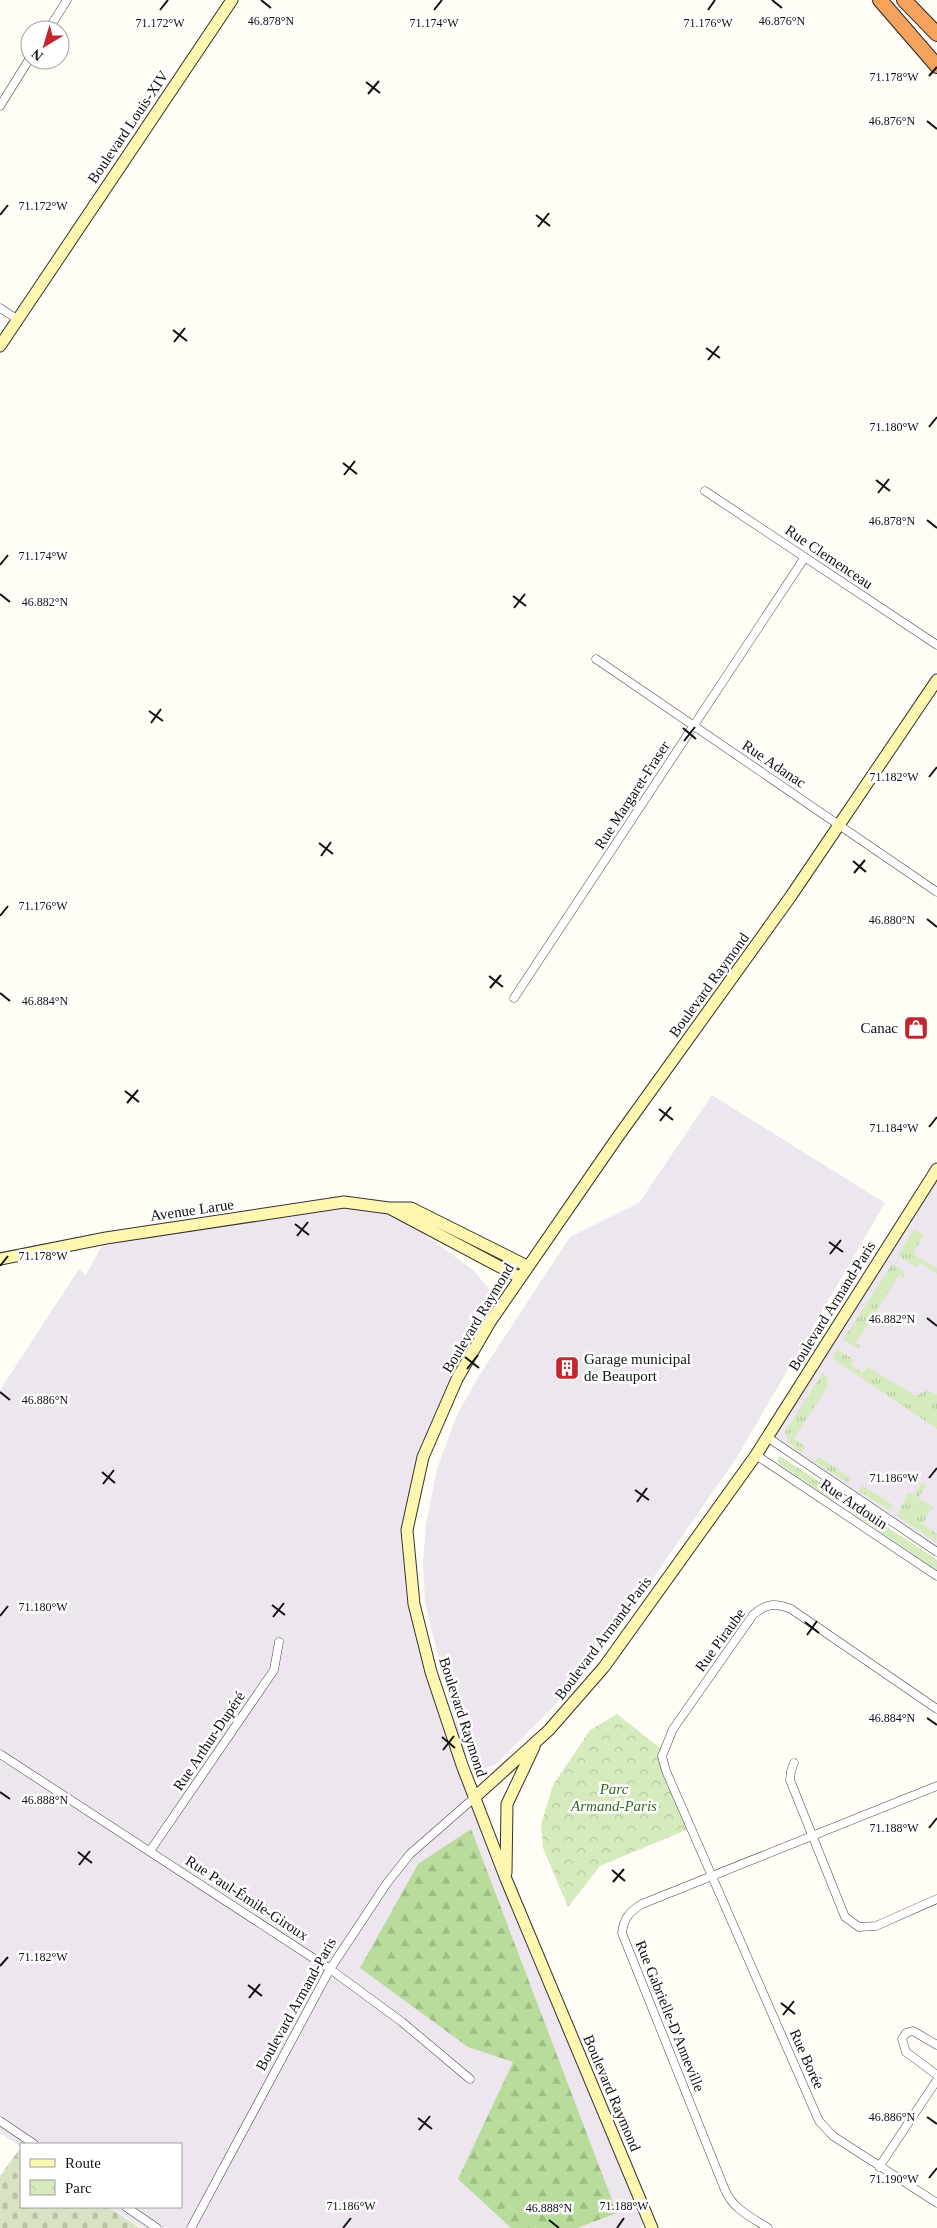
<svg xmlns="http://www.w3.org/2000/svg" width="937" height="2228" viewBox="0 0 937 2228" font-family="'Times New Roman',serif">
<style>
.industrial{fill:#eee6ef}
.grass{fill:url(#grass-tufts)}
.forest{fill:url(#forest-firs)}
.cemetery{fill:url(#cemetery-stones)}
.park{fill:url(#park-crowns)}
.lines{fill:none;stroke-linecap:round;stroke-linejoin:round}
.street-casing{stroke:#444;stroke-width:9}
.secondary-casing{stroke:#333;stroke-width:13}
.highway-casing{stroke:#222;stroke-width:16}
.street{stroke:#fff;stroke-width:8}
.secondary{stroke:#fff6b0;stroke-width:11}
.highway{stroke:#f5a25d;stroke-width:14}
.ticks{fill:none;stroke:#111;stroke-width:2}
.labels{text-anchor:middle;stroke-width:5;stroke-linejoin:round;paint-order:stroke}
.street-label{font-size:15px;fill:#111;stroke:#fff}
.poi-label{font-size:15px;fill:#111;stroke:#fff;text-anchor:end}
.park-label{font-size:15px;font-style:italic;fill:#2f6b1f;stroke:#fff}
.ticks-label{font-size:12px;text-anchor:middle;fill:#111;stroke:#fff;stroke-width:5;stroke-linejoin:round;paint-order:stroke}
</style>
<defs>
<pattern id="grass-tufts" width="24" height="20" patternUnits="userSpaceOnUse" patternTransform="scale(1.25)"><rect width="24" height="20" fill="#d5ebbd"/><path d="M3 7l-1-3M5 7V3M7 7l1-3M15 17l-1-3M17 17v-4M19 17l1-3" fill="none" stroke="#b6c8a1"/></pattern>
<pattern id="forest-firs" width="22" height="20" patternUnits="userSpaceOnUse" patternTransform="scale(1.25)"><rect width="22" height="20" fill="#b9dc9c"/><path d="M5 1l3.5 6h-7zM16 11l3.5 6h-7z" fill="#9ebc85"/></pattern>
<pattern id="cemetery-stones" width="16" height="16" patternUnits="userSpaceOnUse" patternTransform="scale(1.25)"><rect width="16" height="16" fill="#d9e3c4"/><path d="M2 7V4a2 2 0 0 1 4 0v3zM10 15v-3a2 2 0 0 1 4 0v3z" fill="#b9c2a7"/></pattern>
<pattern id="park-crowns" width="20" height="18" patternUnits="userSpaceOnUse" patternTransform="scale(1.25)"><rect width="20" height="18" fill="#d5ebbd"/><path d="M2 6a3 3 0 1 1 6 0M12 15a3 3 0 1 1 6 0" fill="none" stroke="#b6c8a1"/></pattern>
</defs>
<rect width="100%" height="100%" fill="#fffdf5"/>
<path class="industrial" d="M712,1095L885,1203L737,1457L599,1656L581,1679L496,1764L486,1768H478L470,1762L459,1739L425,1603L423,1563L426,1524L437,1469L457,1415L477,1379L570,1237L639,1203Z
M937,1169V1552L767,1437Z
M344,1202L389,1208L473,1270L489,1289L492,1302L490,1322L423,1457L407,1530L414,1604L443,1712L648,2217L640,2228H142L110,2207H181V2144H21V2147L0,2133V1390L79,1269L86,1275L106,1238Z"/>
<path class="grass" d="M914,1229L924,1235L913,1254L937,1268V1274L920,1263L916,1268L898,1255Z
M892,1264L903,1271L905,1279L899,1275L856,1343L861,1347L857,1348L843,1340Z
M837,1349L853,1359L851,1365L863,1373L868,1367L916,1396L927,1390L937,1395V1429L832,1358Z
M823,1372L827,1377L828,1386L794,1438L805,1447L801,1453L788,1442L785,1432Z
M780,1456L838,1494L837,1499L832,1500L778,1463L777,1460Z
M817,1458H821L851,1478L848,1483L815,1462Z
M922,1483L926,1485L918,1498L933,1507L922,1524L937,1534L936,1542L897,1516L908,1492L914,1495Z
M862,1485L893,1505L889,1510L859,1491Z
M857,1507L937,1560V1570L854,1514L853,1511Z"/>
<path class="forest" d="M471,1829L617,2213L577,2228H511L458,2179L513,2062L468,2047L360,1968L418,1864Z"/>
<path class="cemetery" d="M21,2147V2207H109L140,2228H0V2176Z"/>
<path class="park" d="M617,1714L664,1751L662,1756L691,1828L600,1866L568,1907L543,1848L541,1825L553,1785L590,1730Z"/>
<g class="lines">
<defs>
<path id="street" d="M48,30L67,0
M0,106L30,58
M0,308L17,319
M705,491L937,645
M596,659L937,892
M514,998L805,557
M767,1437L937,1552
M756,1455L937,1576
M937,1709L791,1609C775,1603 766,1603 753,1615L673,1729L662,1756L666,1771L819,2121L833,2136L937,2203
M0,1754L330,1969L402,2022L470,2079
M794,1763L791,1771L790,1780L845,1917L859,1927L876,1926L937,1899
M150,1851L274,1670L279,1642
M937,2045L913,2031L906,2033L902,2039L906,2052L937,2075
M0,2121L34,2144
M879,2167L937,2080
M126,2207L157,2228
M191,2228L330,1969L387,1883L410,1854L474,1798
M768,2228C751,2217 733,2209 725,2190L622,1933C624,1918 629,1912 642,1904L937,1786"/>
<path id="secondary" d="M0,346L232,0
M391,1209L519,1277
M0,1259L106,1238L344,1202L389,1208H411L527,1266
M474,1798L549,1730L604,1667L756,1455L937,1169
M506,1873L507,1804L534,1747
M652,2228L506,1879L462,1765L431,1672L414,1604L407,1530L423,1457L457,1379L490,1322L617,1138L791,896L937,680"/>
<path id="highway" d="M880,0L937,66
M904,0L937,34"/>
</defs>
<use href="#street" class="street-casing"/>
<use href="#secondary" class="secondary-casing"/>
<use href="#highway" class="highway-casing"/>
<use href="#street" class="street"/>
<use href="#secondary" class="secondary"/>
<use href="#highway" class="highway"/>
</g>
<path class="ticks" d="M261,0L271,8M772,0L782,8M160,10L168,0M434,10L442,0M708,10L715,0M929,76L937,67M366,82L380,93M368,94L379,81M927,121L937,129M0,215L8,205M536,215L550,226M538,227L549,213M173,330L187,341M174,342L185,328M706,348L720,358M708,360L719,346M929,427L937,417M343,463L357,474M344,475L355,461M876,480L890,491M878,493L889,479M927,520L937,528M0,565L8,555M0,594L10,602M513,596L526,606M514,608L525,594M149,711L163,721M151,723L161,709M683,728L696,739M684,741L695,727M929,777L937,767M319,843L333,854M321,856L331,842M853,861L866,872M854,873L865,860M0,916L8,906M927,919L937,927M489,976L503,987M490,988L501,975M0,993L10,1001M125,1091L139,1102M127,1103L138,1090M659,1109L673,1120M660,1121L671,1107M929,1127L937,1117M295,1224L309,1235M297,1236L308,1222M829,1242L843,1252M830,1254L841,1240M0,1266L8,1256M927,1318L937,1326M465,1357L479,1368M467,1369L478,1355M0,1392L10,1400M102,1472L115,1483M929,1478L937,1468M103,1484L114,1470M635,1490L649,1500M637,1502L647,1488M272,1605L285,1615M0,1616L8,1606M273,1617L284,1603M805,1622L819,1633M807,1635L817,1621M927,1718L937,1725M442,1737L455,1748M443,1750L454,1736M0,1792L10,1799M929,1828L937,1818M78,1852L92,1863M79,1865L90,1851M612,1870L625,1881M613,1882L624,1869M0,1966L8,1957M248,1985L262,1996M249,1998L260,1984M781,2003L795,2014M783,2015L794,2001M927,2117L937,2124M418,2118L432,2129M419,2130L430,2116M929,2178L937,2168M549,2220L559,2228M343,2228L351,2218M617,2228L624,2218"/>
<defs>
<symbol id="shop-square" viewBox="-11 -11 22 22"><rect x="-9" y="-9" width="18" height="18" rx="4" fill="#c4262e" stroke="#fff"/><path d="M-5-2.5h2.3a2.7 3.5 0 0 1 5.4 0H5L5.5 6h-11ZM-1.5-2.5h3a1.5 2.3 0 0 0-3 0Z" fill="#fff"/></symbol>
<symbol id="building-square" viewBox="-11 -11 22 22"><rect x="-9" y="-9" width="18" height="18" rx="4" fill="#c4262e" stroke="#fff"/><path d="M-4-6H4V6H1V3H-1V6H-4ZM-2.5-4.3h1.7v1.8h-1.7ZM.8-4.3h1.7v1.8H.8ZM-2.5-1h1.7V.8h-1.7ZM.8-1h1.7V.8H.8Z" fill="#fff"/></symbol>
</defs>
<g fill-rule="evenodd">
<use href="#shop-square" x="902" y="1014" width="28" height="28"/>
<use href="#building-square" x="553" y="1354" width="28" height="28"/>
</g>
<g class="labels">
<g class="street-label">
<text transform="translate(128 127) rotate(-56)" y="5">Boulevard Louis-XIV</text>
<text transform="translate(829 557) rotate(34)" y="5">Rue Clemenceau</text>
<text transform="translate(774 764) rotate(34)" y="5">Rue Adanac</text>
<text transform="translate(632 795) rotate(-57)" y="5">Rue Margaret-Fraser</text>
<text transform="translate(709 985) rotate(-54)" y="5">Boulevard Raymond</text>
<text transform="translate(192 1210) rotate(-8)" y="5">Avenue Larue</text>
<text transform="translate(832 1306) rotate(-58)" y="5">Boulevard Armand-Paris</text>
<text transform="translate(478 1318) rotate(-59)" y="5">Boulevard Raymond</text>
<text transform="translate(854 1504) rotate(34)" y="5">Rue Ardouin</text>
<text transform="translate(603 1638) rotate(-53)" y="5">Boulevard Armand-Paris</text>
<text transform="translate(720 1640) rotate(-54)" y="5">Rue Piraube</text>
<text transform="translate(463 1717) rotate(72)" y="5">Boulevard Raymond</text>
<text transform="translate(209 1741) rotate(-56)" y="5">Rue Arthur-Dupéré</text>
<text transform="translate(247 1898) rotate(33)" y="5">Rue Paul-Émile-Giroux</text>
<text transform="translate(296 2004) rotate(-61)" y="5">Boulevard Armand-Paris</text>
<text transform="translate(670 2016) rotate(68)" y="5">Rue Gabrielle-D'Anneville</text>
<text transform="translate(807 2059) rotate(66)" y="5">Rue Borée</text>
<text transform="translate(612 2093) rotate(67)" y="5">Boulevard Raymond</text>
</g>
<g class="poi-label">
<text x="898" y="1033">Canac</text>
<text x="584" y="1364" text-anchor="start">Garage municipal<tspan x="584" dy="17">de Beauport</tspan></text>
</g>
<g class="park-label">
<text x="614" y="1794">Parc<tspan x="614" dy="17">Armand-Paris</tspan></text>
</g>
</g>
<g class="ticks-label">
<text x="271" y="25">46.878°N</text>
<text x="782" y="25">46.876°N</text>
<text x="160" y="27">71.172°W</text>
<text x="434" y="27">71.174°W</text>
<text x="708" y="27">71.176°W</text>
<text x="894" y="81">71.178°W</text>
<text x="892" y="125">46.876°N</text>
<text x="43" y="210">71.172°W</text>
<text x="894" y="431">71.180°W</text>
<text x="892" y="525">46.878°N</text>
<text x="43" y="560">71.174°W</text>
<text x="45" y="606">46.882°N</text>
<text x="894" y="781">71.182°W</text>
<text x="43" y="910">71.176°W</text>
<text x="892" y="924">46.880°N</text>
<text x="45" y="1005">46.884°N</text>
<text x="894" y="1132">71.184°W</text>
<text x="43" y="1260">71.178°W</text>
<text x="892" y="1323">46.882°N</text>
<text x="45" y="1404">46.886°N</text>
<text x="894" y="1482">71.186°W</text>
<text x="43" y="1611">71.180°W</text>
<text x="892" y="1722">46.884°N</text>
<text x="45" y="1804">46.888°N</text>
<text x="894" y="1832">71.188°W</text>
<text x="43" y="1961">71.182°W</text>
<text x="892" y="2121">46.886°N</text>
<text x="894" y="2183">71.190°W</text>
<text x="351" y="2210">71.186°W</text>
<text x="624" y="2210">71.188°W</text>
<text x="549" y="2212">46.888°N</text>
</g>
<rect x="20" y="2143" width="162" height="65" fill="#ffffff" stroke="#a0a0a0"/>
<rect x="30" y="2159" width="25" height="8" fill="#fff6b0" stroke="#a0a0a0"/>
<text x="65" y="2168" font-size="15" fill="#111111">Route</text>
<rect x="30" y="2180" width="25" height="15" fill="url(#park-crowns)" stroke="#a0a0a0"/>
<text x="65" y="2193" font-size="15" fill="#111111">Parc</text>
<g transform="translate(45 45) rotate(218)"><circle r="24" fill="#ffffff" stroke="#a0a0a0"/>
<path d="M0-4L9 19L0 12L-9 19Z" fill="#c4262e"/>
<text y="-8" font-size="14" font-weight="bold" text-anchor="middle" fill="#111111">N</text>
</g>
</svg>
